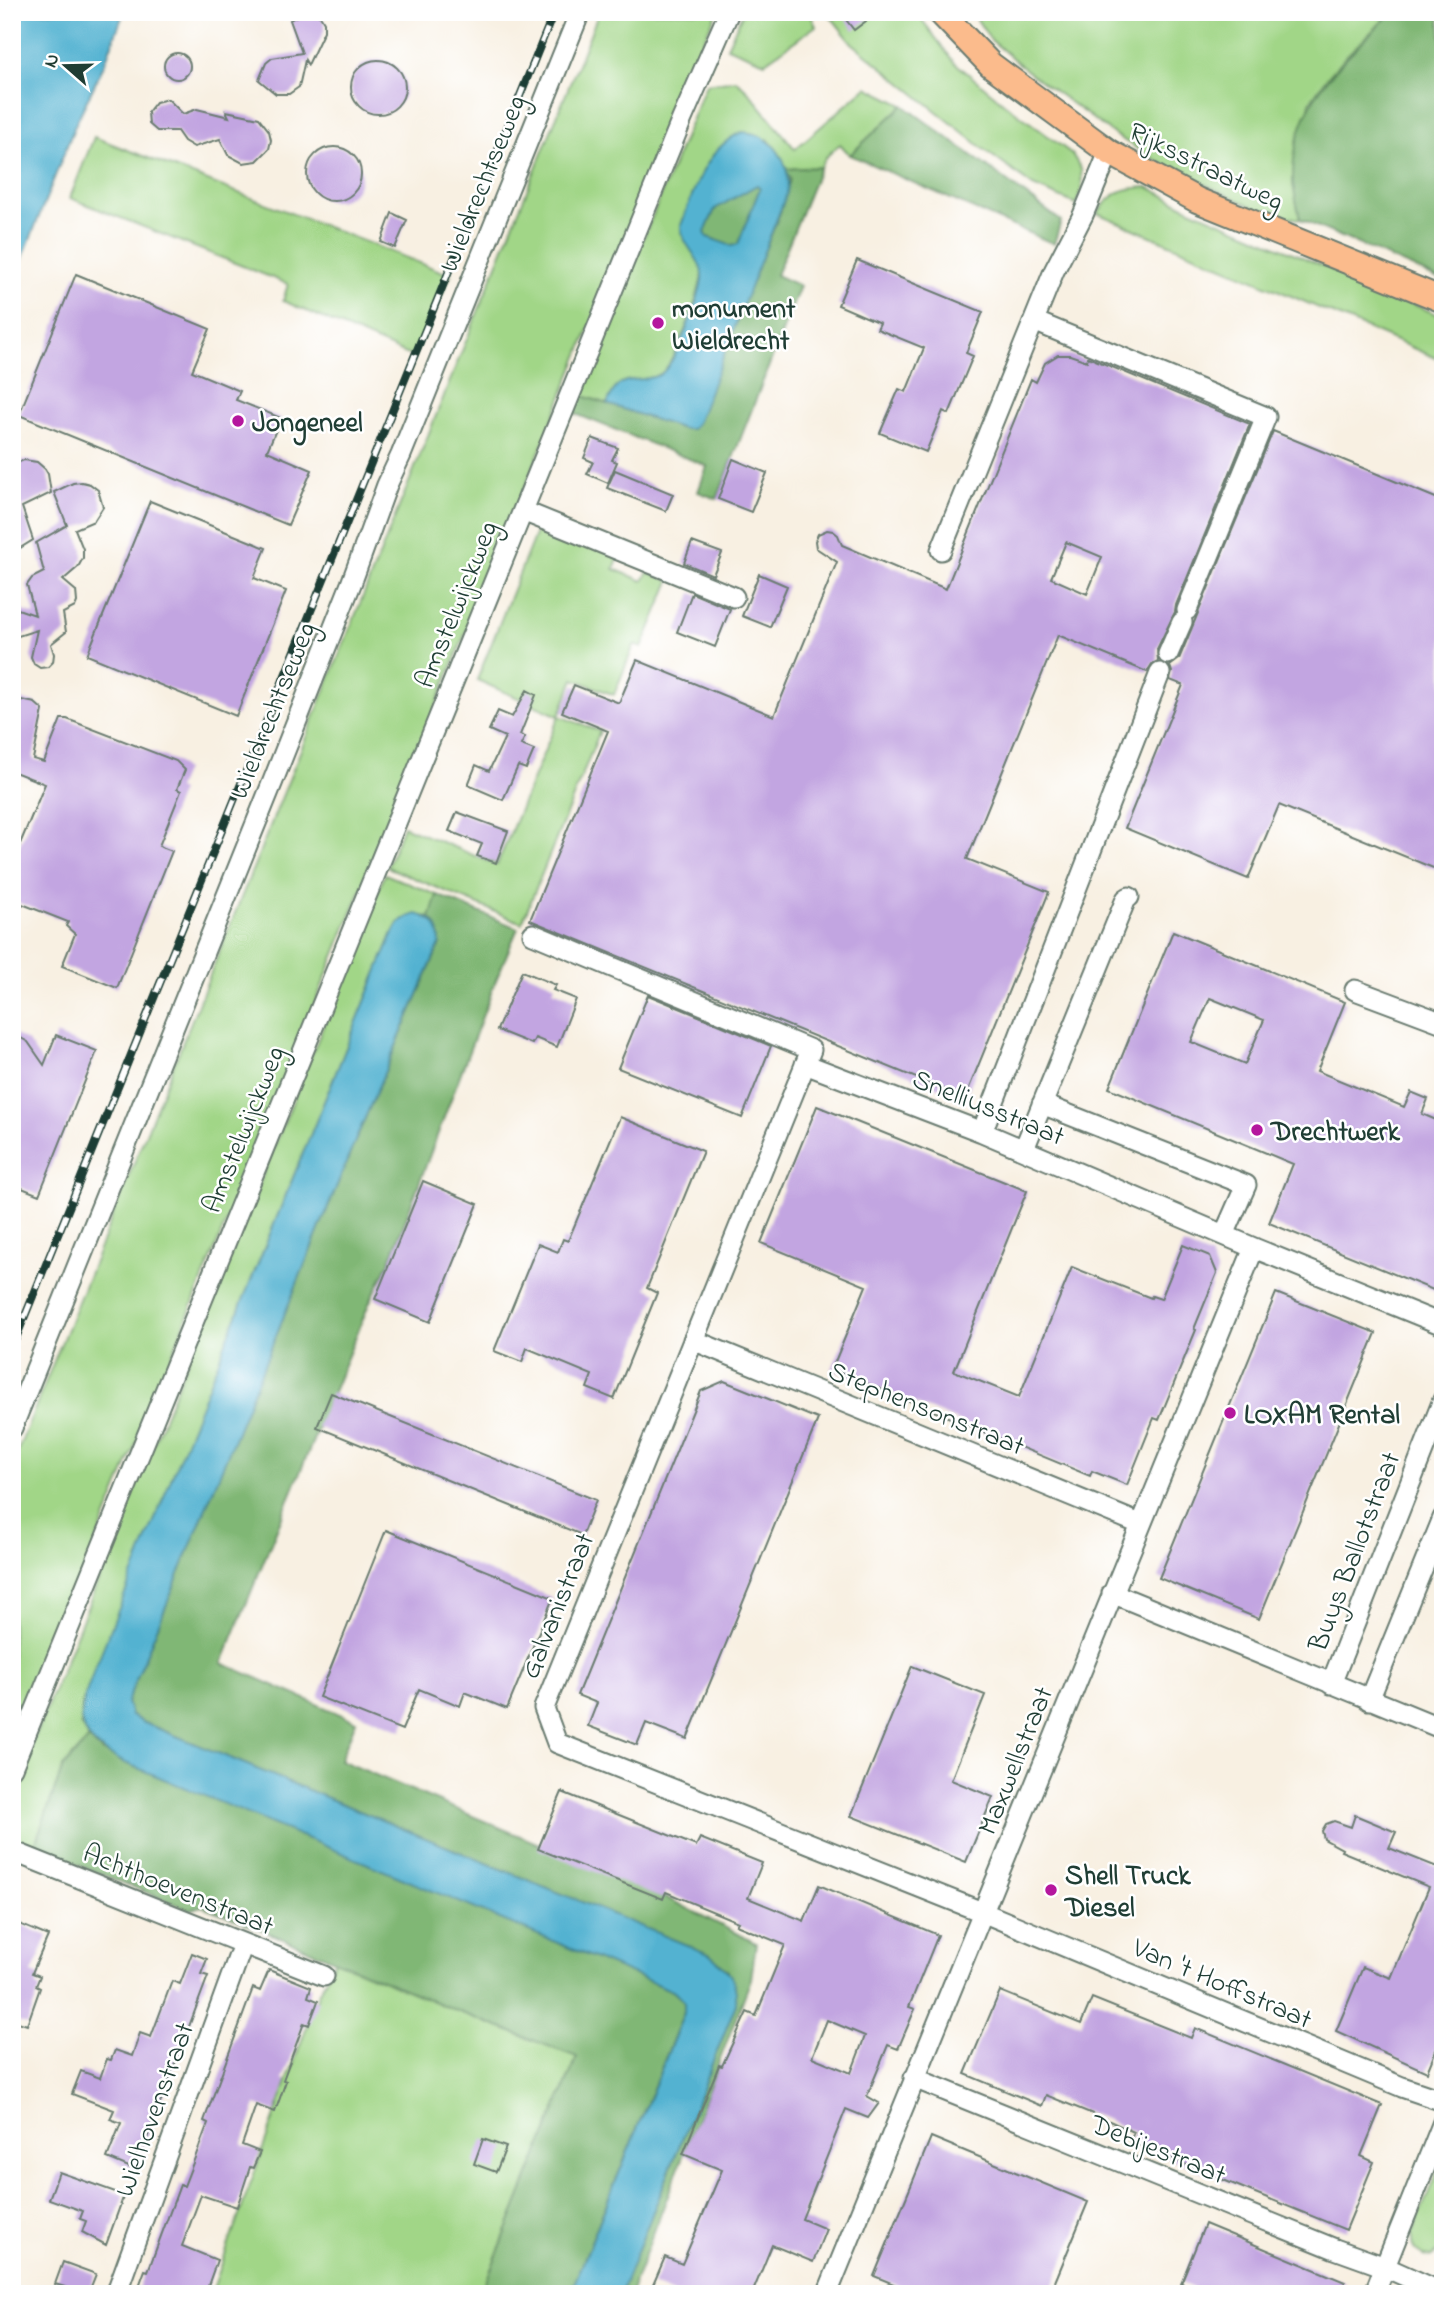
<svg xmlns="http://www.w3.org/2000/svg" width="1455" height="2306" viewBox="0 0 1455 2306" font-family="'Indie Flower',sans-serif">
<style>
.green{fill:#a1d687;stroke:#608a5e;stroke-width:2}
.forest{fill:#80b774;stroke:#507a54;stroke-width:2}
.water{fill:#52b2d1;stroke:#387882;stroke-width:2;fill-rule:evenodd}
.building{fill:#c2a5e1;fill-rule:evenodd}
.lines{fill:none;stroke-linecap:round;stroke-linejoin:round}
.minor-casing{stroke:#6b7c71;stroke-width:23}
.major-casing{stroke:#6b7c71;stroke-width:28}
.minor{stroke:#fff;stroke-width:19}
.major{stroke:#fbbb8c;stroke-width:24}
.rail-casing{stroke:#1f3d34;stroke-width:8}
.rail{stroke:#fff;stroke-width:5;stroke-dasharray:16;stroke-linecap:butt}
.poi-dot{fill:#b5179e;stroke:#fff;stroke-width:2.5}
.labels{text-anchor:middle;stroke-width:5;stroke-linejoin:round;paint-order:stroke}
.street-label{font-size:28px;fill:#1f3d34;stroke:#fff}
.poi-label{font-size:28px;font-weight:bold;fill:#1f3d34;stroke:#fff;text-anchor:start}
</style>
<rect width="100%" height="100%" fill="#fff"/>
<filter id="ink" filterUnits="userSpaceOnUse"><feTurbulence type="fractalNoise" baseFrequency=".0143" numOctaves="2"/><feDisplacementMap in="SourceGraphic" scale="14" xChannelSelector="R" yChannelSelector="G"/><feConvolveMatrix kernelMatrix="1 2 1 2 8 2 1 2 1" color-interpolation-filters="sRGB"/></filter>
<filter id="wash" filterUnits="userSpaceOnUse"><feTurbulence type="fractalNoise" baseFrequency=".00686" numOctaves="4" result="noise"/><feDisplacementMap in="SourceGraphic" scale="28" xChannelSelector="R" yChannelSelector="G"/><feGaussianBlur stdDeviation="1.57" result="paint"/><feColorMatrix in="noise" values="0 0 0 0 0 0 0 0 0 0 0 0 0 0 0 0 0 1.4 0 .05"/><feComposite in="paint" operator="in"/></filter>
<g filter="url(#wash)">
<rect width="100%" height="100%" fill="#f8f0e2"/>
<path class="green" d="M599,12H717L703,41L695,69L12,1748V1465Z
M743,12H809L816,26L765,62L727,47Z
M827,12H916L954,62L1005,104L1072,154L1081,169L1082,189L1076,204L1033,186L986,151L852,43Z
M972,12H1392L1347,55L1325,80L1310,102L1293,184L1300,219L1268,214L1166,166L1115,135L1030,73L990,39Z
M736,80L748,91L795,149L867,87L903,105L850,155L840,144L826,157L820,167L785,169L779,153L768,139L681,233C687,244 701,259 702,271C703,287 674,368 659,375C634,387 622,367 607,404L580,395L706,84Z
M94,137L451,275L413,357L283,301L288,284L70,198Z
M1148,187L1190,209L1443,317V361L1097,213C1114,192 1120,188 1148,187Z
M550,530L619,556L614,569L643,581L648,572L670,581L642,648L634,645L614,695L574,679L559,716L600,731L522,923L387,867L403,826L497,865L559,716L477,680L536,532Z
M385,874L437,895L430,918L425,916L398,923L393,933L241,1305L82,1704L81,1725L89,1739L63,1767L34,1847L12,1838V1793Z
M335,1960L457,2011L578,2057L481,2294H211L319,1992Z
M1443,2156V2245L1440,2251L1432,2257L1423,2256L1414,2250L1412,2234Z"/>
<path class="forest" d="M1392,12H1439L1443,55V281L1300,219C1298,207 1294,194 1293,182C1291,101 1341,64 1392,12Z
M903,105L1061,221L1054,244L850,155Z
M820,167L776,275L800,286L717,499L698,492L707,466L573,413L580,395L683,429H692L780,213L790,179L785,169Z
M757,185L760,188L738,244L732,246L707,237L705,232L715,209Z
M437,895L518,928L496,980L389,1263L369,1304L222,1663L356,1721L340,1760L669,1899L756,1943L751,1979L630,2294H620L736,2004L728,1971L709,1954L142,1722L131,1716L127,1702L353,1146L440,944L435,923L430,918Z
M89,1739L101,1751L673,1991L684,2001V2012L570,2294H481L577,2057L457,2011L233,1918L202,1906L190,1910L34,1847L63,1767Z"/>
<path class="water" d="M12,12H124L104,65L76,123L12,285Z
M742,132C774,133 792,164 787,193L698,421L692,429H683L607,404C621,369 632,386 659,375C675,368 699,297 702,279C704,258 680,245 681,225C694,191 705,148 742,132ZM757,185L760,188L738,244L732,246L707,237L705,232L715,209Z
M417,914C434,919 440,926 440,943L353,1146L127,1702L131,1716L142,1722L709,1954C728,1970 738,1978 736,2004L620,2294H570L684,2013V2001L673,1991L123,1762C67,1734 78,1713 97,1663L241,1305L393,933C399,921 405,917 417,914Z"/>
<g id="blocks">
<path class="building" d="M304,12H313L321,17L324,22V31L308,65L305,60L299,87L289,94H276L259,80L266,63L272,58L302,53L290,20Z
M840,12H878L854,30Z
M164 66a13 13 0 1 1 26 0a13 13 0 1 1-26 0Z
M351 87a27 27 0 1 1 54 0a27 27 0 1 1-54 0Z
M168,99L183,114L197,109L229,117L226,111L259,118L269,131L271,140L269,149L257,161L243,163L228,155L220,139L194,147L184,141L177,131H157L149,124L148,112L156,102Z
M307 174a27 27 0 1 1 54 0a27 27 0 1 1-54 0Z
M392,213L407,220L395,248L381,242Z
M857,260L983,312L966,353L973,356L949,414L943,411L926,452L880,433L899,389L906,392L924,348L877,329L880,323L838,305Z
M76,274L210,329L192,371L240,391L236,400L281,418L267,451L312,470L288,525L19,415Z
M1058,355H1070L1087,361L1088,357L1250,424L1176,605L1175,612L1157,649L1158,661L1152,664L1147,672L1058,635L967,859L1049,892L965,1098L530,920L608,731L562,712L574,685L619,703L637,660L774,716L837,562L816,548L815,541L818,534L827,530L833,531L838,535L842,545L946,589L1031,379L1036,382L1045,363ZM1066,542L1102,557L1087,594L1051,578Z
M1273,431L1443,501V872L1279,805L1248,879L1125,828L1183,685L1170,680L1172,672L1170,666L1179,659Z
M592,438L618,448L612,460L617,462L608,483L587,474L593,462L584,458Z
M733,459L767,473L751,512L718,499Z
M24,460L37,462L45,469L48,474L51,493L22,507L33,540L12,553V465Z
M615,470L673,494L666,511L607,488Z
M82,482L90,484L98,490L103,507L94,521L75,529L83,549V558L78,567L63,580L76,591L77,602L75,607L63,613L66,632L51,644L54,654L53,662L48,667L40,668L34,664L31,657L37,630L12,638V607L35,615L27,585L32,578L44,572L36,543L67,525L54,492L73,483Z
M150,501L266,548L254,578L286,591L236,716L87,655Z
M692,542L722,553L713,575L684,563Z
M759,574L787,586L770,627L742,616Z
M692,593L730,609L715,647L677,632Z
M527,690L536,695L520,735L525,737L521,745L534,750L526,769L518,766L503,800L468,785L476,765L489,771L505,737L489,730L498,711L512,717Z
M12,698L35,703L43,710L33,759L44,762L61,719H67L176,761L185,770L177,789L181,791L159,846L172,851L117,988L62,966L75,934L66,926L68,922L12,900V863L45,784L12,771Z
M457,812L508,831L496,863L477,856L482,844L449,831Z
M1173,931L1345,1002L1317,1071L1404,1107L1411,1092L1428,1099L1422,1114L1443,1123V1294L1269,1223L1293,1164L1109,1088ZM1210,998L1264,1020L1245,1064L1191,1042Z
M522,971L556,985L553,990L576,999L557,1047L535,1038L532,1044L497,1030Z
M648,995L771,1046L742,1118L618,1068Z
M12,1033L28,1042L44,1065L56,1035L97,1051L39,1195L12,1184Z
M817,1106L1027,1191L954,1371L1019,1397L1072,1267L1151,1298L1152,1296L1161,1299L1183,1245L1210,1256L1217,1273L1194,1329L1196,1330L1159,1420L1154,1418L1127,1485L1092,1471L1090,1476L832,1369L866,1286L761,1243Z
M620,1117L703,1151L647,1288L657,1293L614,1399L587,1388L592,1375L527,1348L522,1362L494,1351L538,1244L558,1252L563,1239L568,1241Z
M423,1181L478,1204L430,1322L375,1299Z
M1276,1293L1376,1333L1259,1619L1159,1578Z
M724,1381L818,1419L687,1739L646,1723L637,1745L588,1726L597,1703L577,1695L701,1391Z
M331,1393L596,1500L582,1535L317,1427Z
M386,1530L553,1598L507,1709L465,1692L460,1706L419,1689L402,1730L319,1697Z
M912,1666L985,1695L951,1780L993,1797L966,1862L851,1816Z
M562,1792L696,1846L700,1838L762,1863L748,1898L804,1921L819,1885L938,1935L909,2007L915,2009L898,2049L888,2045L867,2096L879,2103L868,2118L846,2109L802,2219L826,2229L813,2262L772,2245L752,2294H675L653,2285L665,2257L682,2264L722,2170L683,2154L719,2065L722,2066L747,2012L756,2016L785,1945L736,1925L738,1922L666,1892L663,1899L538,1849ZM827,2020L865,2036L851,2073L812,2057Z
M1355,1815L1396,1832L1389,1848L1437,1867L1443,1854V2033L1427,2072L1336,2031L1363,1967L1391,1978L1429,1887L1341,1851L1342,1849L1324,1839L1322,1831L1326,1824L1334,1821L1351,1827Z
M12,1921L48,1936L32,1973L40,1976L36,1986L40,1988L27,2025L12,2020Z
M192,1953L207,1959L201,1974L208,1976L144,2146L140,2144L131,2168L107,2158L121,2123L110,2119L114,2110L72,2094L81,2071L100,2078L107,2059L111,2060L115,2050L132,2056L140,2033L151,2037L172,1981L180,1984Z
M269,1970L311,1987L308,1997L318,2001L309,2025L304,2023L283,2080L286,2081L275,2112L256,2105L242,2145L260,2152L253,2168L250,2167L237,2207L201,2195L182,2246L217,2260L205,2294H140L141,2290L138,2289L145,2270L148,2271L180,2185L184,2186L196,2155L208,2123L204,2121L253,1988L260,1991Z
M1000,1991L1081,2024L1092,1998L1191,2038L1195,2028L1382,2105L1361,2156L1374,2162L1346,2230L1145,2148L1130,2141L1134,2132L1105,2119L1046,2095L1042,2106L965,2074Z
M931,2137L1088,2202L1050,2294H918L874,2276Z
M483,2139L506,2147L496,2172L474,2164Z
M59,2172L124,2195L106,2245L82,2232L86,2221L80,2219L83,2211L49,2199Z
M1205,2224L1345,2282L1340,2294H1192L1195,2289L1181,2283Z
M63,2262L96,2274L88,2294L55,2284Z"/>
</g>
</g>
<g filter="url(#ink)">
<use href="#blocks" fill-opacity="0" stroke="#6b7c71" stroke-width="2"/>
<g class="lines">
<defs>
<path id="minor" d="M1034,321L1266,417L1187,610
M523,511L734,597
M941,550L1054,271L1083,215L1109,152
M1168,654L1182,622
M533,934L811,1050L544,1708L557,1743L982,1912L1402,2087L1443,2101
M1355,990L1443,1023
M805,1064L982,1132L1254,1248L1443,1325
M1042,1104L1246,1185L1224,1235
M982,1132L1160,673
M1024,1149L1126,899L1129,897
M693,1340L1140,1524
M12,1428L273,781L351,584L387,485L401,455L580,12
M1112,1593L1443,1729
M1331,1684L1443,1400
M1369,1700L1443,1518
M12,1768L682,119L729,12
M12,1851L324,1976
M914,2078L1335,2249L1385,2267L1443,2293
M116,2294L243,1944
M827,2294L1254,1248
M1374,2294L1443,2122"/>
<path id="major" d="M940,12L991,65L1109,152L1197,200L1443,300"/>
</defs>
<use href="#minor" class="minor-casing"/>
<use href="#major" class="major-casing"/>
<use href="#minor" class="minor"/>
<use href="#major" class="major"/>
<defs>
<path id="rail" d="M12,1348L554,12"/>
</defs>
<use href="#rail" class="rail-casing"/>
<use href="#rail" class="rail"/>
</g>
</g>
<g class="poi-dot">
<circle cx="658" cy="323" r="7"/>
<circle cx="238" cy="421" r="7"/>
<circle cx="1257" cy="1130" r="7"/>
<circle cx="1230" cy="1413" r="7"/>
<circle cx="1051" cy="1890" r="7"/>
</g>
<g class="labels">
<g class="street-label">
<text transform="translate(1207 165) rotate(26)" y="10">Rijksstraatweg</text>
<text transform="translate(481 183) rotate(-68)" y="10">Wieldrechtseweg</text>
<text transform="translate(455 604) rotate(-68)" y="10">Amstelwijckweg</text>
<text transform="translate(271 710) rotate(-68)" y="10">Wieldrechtseweg</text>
<text transform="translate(989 1106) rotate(22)" y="10">Snelliusstraat</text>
<text transform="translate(242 1129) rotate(-68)" y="10">Amstelwijckweg</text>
<text transform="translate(927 1407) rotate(22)" y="10">Stephensonstraat</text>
<text transform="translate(1353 1551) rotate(-69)" y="10">Buys Ballotstraat</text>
<text transform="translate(556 1605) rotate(-68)" y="10">Galvanistraat</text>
<text transform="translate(1014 1760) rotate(-68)" y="10">Maxwellstraat</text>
<text transform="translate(179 1888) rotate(22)" y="10">Achthoevenstraat</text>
<text transform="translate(1223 1982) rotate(23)" y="10">Van 't Hoffstraat</text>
<text transform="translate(153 2109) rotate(-70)" y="10">Wielhovenstraat</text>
<text transform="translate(1159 2148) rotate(22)" y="10">Debijestraat</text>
</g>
<g class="poi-label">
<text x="672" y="317">monument<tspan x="672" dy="32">Wieldrecht</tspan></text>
<text x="252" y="431">Jongeneel</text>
<text x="1271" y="1140">Drechtwerk</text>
<text x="1244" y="1423">LOXAM Rental</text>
<text x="1065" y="1884">Shell Truck<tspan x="1065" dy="32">Diesel</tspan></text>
</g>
</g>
<rect width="1455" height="2306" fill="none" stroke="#fff" stroke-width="42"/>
<g transform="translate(66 66) rotate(290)" stroke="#ffffff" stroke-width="5" paint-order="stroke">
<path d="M0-5L12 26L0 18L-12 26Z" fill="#1f3d34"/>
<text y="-10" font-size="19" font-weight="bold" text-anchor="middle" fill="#1f3d34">N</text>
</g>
</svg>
